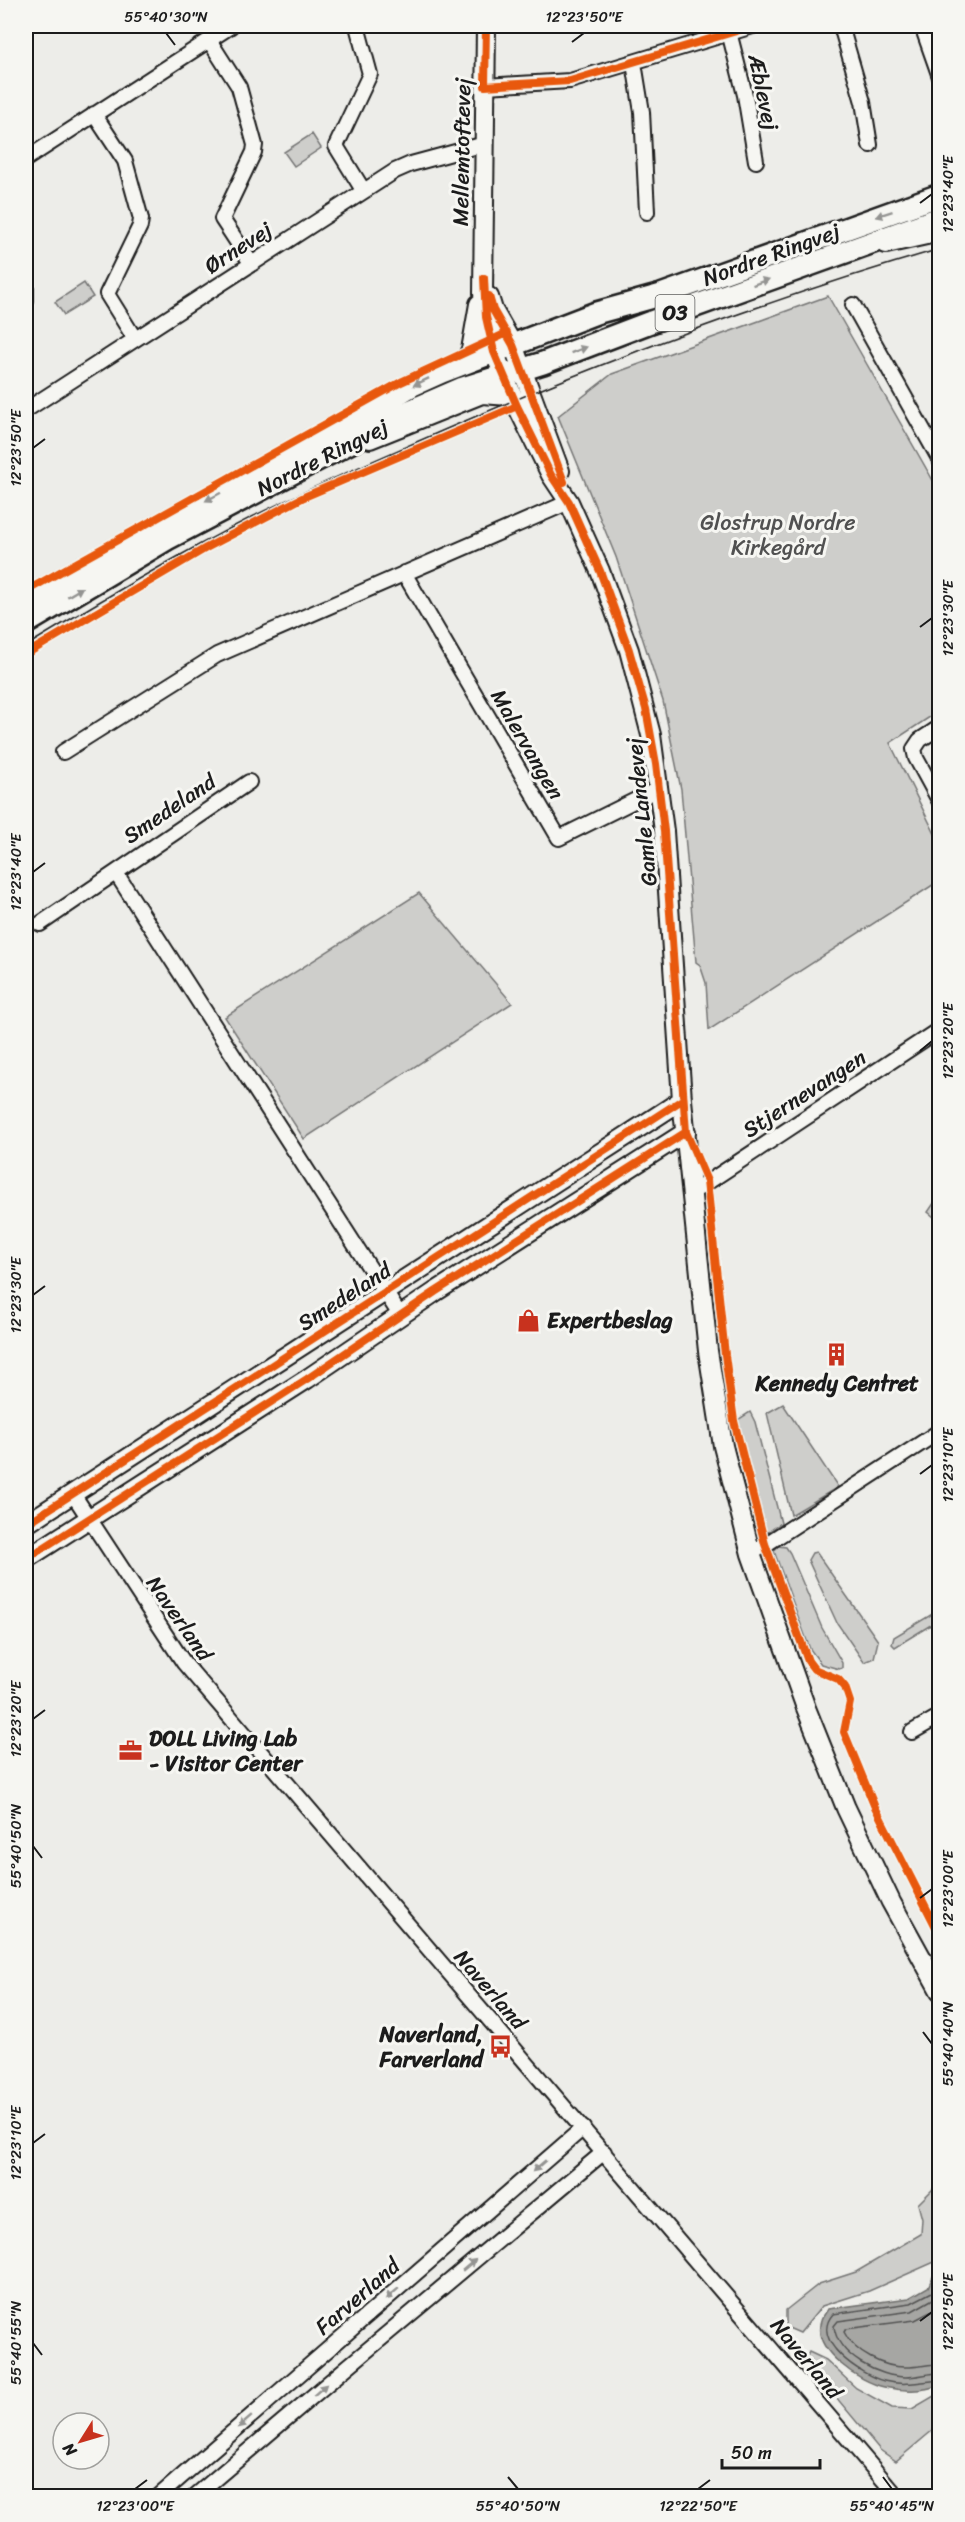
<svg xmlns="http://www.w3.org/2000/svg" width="965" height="2522" viewBox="0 0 965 2522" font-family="Sriracha,sans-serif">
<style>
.green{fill:#cececb;stroke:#757574;stroke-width:1.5}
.water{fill:#a6a6a3;stroke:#6f6f6d;stroke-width:1.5}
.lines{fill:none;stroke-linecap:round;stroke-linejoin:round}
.shore{stroke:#535352;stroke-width:1.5}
.street-casing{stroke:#1c1c1c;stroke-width:18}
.secondary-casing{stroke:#1c1c1c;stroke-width:22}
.primary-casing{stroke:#1c1c1c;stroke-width:26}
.street{stroke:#f6f6f2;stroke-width:14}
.secondary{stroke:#f6f6f2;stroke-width:18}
.primary{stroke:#f6f6f2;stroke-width:21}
.tram{stroke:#1c1c1c;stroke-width:1.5}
.cycleway-casing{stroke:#f6f6f2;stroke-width:11}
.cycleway{stroke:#e8590c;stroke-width:8}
.oneway{fill:#949492}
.ticks{fill:none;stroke:#1c1c1c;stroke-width:2}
.labels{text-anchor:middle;stroke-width:6;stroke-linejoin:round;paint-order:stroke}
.shield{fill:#f6f6f2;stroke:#5d5d5c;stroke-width:1.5}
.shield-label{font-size:21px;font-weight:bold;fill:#1c1c1c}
.street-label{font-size:22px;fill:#1c1c1c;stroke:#f6f6f2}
.park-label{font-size:22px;fill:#515151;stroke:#f6f6f2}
.poi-label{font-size:22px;font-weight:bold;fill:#1c1c1c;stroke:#f6f6f2;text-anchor:start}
.neatline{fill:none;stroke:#1c1c1c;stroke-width:2}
.ticks-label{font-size:15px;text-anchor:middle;fill:#1c1c1c}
</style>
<rect width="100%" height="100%" fill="#edede9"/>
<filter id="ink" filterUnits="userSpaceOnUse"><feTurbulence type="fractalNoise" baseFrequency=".0167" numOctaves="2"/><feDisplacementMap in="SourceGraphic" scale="12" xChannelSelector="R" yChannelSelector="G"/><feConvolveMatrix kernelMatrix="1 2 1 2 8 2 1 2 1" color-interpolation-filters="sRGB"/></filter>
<g filter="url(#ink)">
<path class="green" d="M312,134L321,148L294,166L284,152Z
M84,283L93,297L64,315L55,302Z
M828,296L939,491V711L890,743L939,842V881L709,1030L706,983L700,965L696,962L681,789L663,701L616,557L558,416L612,374Z
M419,893L512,1003L304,1139L225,1017Z
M939,1196V1221L928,1212Z
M783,1404L838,1487L791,1515L767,1413Z
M750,1412L755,1422L781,1523L765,1534L736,1421Z
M778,1546L786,1547L790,1553L822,1628L842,1663V1668L839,1669L821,1664L810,1649L774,1551Z
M816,1552L878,1641L874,1658L864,1662L837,1623L808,1560L812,1553Z
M939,1610V1620L895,1647L892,1644L894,1637Z
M939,2183V2260L869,2291L822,2306L800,2333L786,2327V2310L819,2284L856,2272L921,2234L922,2219L918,2204Z
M809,2352L826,2360L856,2388L892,2408L912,2409L939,2393V2425L896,2461L880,2450L805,2360Z"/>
<path class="water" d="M939,2264V2385C923,2392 901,2391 884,2387C860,2382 811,2350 821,2321C822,2317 826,2313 828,2309L909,2298L928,2287Z"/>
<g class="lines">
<path class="shore" d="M940,2278L932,2292L911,2303L833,2314C809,2341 861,2375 884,2381C902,2386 921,2382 940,2380
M940,2295L912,2311L838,2321L834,2326C837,2356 879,2377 906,2377C917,2377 929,2373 940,2373
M940,2307L915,2320L846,2329L844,2332C854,2353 884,2368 907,2367C918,2367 929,2364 940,2364"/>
<defs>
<path id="street" d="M357,26L370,74L336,146L363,190
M841,26L863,102L870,145
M922,26L940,77
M729,32L745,95L756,161
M209,40L239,87L255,145L254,152L222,219L251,263
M634,63L642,112L647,212
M485,86L570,81L753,26
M94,114L125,161L141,219L140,226L107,294L135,339
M26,159L231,26
M26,288V301
M853,305L940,460
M26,410L395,171L411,164L485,144
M404,573L559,838L660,788
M940,727L920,740L914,749L916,758L940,802
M63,752L217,655L569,502
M116,873L400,1315
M40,924L249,782
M693,1192L940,1029
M73,1494L184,1663L897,2496
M751,1554L940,1431
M912,1732L940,1716
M159,2496L583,2128
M195,2496L346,2368L604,2152"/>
<path id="secondary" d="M486,26L483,293L488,332L494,352L517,406L551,475L569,502L600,571L629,650L651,735L664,831L682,1100L708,1351L723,1446L751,1554L806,1708L846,1808L891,1902L940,1991
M886,244L940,232
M489,297L493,310L513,345L560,471
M463,364L471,350L479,304
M370,439L482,394L509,396L517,406
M26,1524L682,1100
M26,1559L307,1379L435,1292L686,1132"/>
<path id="primary" d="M26,603L184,512L289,457L413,385L442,372L596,313L661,295L940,195
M26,623L167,539L410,411L463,388L543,363L648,323L940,218"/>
</defs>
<use href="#street" class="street-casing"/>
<use href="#secondary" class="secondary-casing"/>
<use href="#primary" class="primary-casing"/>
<use href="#street" class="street"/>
<use href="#secondary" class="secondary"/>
<use href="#primary" class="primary"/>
<path class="tram" d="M26,646C100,601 175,556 252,517C315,485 380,458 444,430C606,360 771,298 940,249"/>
<defs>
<path id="cycleway" d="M486,26L485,86L570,81L753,26
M484,278L486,317L494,352L517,406L551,475L569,502L600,571L629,650L646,709L656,764L664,831L686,1132L707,1181L725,1355L734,1421L765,1544L808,1661L814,1669L838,1679L845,1687L850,1702L844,1732L874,1805L940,1935
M489,296L493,310L513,345L564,482
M26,591L401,382L507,333
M26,654L206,548L304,497L517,406
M26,1524L682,1100
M26,1559L307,1379L435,1292L686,1132"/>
</defs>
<use href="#cycleway" class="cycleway-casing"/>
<use href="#cycleway" class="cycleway"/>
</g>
<defs><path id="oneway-solid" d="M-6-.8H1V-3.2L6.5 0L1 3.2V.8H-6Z" transform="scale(1.5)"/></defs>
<g class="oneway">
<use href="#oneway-solid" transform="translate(884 214) rotate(161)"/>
<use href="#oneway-solid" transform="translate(761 282) rotate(-20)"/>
<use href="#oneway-solid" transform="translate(579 350) rotate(-21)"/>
<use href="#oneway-solid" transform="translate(421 382) rotate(154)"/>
<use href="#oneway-solid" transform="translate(213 497) rotate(152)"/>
<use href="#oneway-solid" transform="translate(75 592) rotate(-31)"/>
<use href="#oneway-solid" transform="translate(539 2166) rotate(139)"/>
<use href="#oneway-solid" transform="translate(469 2265) rotate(-40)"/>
<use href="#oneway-solid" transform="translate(392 2294) rotate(139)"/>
<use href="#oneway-solid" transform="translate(320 2390) rotate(-41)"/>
<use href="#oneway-solid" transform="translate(245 2422) rotate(139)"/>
</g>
</g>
<path class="ticks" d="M166,33L175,45M572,42L584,33M920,203L932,194M33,448L45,439M920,627L932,618M33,872L45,863M920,1051L932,1041M33,1295L45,1286M920,1474L932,1465M33,1719L45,1710M33,1846L42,1858M920,1898L932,1889M923,2032L932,2044M33,2143L45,2134M920,2321L932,2312M33,2343L42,2355M508,2477L518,2489M883,2477L892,2489M135,2489L147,2480M698,2489L710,2480"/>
<defs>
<symbol id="shop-bare" viewBox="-9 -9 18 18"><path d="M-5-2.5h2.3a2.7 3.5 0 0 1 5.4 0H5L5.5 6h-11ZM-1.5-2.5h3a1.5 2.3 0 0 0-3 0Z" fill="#c8321e" stroke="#f6f6f2" stroke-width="2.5" paint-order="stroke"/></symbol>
<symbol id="building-bare" viewBox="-9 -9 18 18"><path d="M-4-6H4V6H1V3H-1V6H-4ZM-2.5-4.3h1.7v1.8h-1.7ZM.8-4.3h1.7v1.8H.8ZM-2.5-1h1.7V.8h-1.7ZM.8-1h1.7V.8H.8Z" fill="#c8321e" stroke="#f6f6f2" stroke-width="2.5" paint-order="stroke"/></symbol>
<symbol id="office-bare" viewBox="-9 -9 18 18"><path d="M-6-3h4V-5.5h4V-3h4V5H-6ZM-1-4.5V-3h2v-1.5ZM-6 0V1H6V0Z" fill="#c8321e" stroke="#f6f6f2" stroke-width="2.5" paint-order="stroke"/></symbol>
<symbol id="bus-bare" viewBox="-9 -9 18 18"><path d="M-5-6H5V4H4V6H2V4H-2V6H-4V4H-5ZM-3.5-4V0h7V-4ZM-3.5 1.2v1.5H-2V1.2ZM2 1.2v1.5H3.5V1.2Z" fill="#c8321e" stroke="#f6f6f2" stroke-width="2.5" paint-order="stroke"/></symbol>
</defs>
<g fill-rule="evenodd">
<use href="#shop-bare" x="512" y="1304" width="33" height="33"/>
<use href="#building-bare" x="820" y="1338" width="33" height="33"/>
<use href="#office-bare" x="114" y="1734" width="33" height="33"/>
<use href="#bus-bare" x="484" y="2030" width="33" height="33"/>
</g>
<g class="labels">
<rect class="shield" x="655.5" y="295" width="39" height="36" rx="4.5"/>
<g class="shield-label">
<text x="675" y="320">O3</text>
</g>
<g class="street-label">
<text transform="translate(764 92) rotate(78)" y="8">Æblevej</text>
<text transform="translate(461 152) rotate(-89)" y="8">Mellemtoftevej</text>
<text transform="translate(238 247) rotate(-33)" y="8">Ørnevej</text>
<text transform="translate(771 254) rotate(-20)" y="8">Nordre Ringvej</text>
<text transform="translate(322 457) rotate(-27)" y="8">Nordre Ringvej</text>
<text transform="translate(528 744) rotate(60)" y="8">Malervangen</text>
<text transform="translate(169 808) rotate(-34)" y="8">Smedeland</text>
<text transform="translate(641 812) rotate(-96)" y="8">Gamle Landevej</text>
<text transform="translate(804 1093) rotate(-33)" y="8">Stjernevangen</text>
<text transform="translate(344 1296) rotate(-33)" y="8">Smedeland</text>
<text transform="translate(180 1618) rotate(55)" y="8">Naverland</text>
<text transform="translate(491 1989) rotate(49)" y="8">Naverland</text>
<text transform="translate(357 2296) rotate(-41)" y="8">Farverland</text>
<text transform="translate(807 2358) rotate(50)" y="8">Naverland</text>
</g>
<g class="park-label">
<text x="778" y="530">Glostrup Nordre<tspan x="778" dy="25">Kirkegård</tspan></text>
</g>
<g class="poi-label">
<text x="547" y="1328">Expertbeslag</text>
<text x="837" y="1391" text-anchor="middle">Kennedy Centret</text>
<text x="149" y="1746">DOLL Living Lab<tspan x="149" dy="25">- Visitor Center</tspan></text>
<text x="483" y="2042" text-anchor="end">Naverland,<tspan x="483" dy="25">Farverland</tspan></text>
</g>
</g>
<rect width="965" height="2522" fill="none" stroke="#f6f6f2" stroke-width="66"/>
<g transform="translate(81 2441) rotate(233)"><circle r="28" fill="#f6f6f2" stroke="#9f9f9c" stroke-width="1.5"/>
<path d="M0-4.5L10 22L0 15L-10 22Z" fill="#c8321e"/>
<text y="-9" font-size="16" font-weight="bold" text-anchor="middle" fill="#1c1c1c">N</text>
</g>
<path d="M722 2459v9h98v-9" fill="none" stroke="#1c1c1c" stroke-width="3"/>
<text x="731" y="2459" font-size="18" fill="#1c1c1c" stroke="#f6f6f2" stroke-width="4.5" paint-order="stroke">50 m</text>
<rect x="33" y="33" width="899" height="2456" class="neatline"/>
<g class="ticks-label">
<text x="166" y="22">55°40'30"N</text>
<text x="584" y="22">12°23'50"E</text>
<text transform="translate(948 194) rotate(-90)" y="5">12°23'40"E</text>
<text transform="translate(16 448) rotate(-90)" y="5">12°23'50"E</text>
<text transform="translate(948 618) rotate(-90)" y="5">12°23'30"E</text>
<text transform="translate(16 872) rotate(-90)" y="5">12°23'40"E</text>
<text transform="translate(948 1041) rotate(-90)" y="5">12°23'20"E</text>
<text transform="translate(16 1295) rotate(-90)" y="5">12°23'30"E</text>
<text transform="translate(948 1465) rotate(-90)" y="5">12°23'10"E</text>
<text transform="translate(16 1719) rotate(-90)" y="5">12°23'20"E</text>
<text transform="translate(16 1846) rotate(-90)" y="5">55°40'50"N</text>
<text transform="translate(948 1889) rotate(-90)" y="5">12°23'00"E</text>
<text transform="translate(948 2044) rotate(-90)" y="5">55°40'40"N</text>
<text transform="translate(16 2143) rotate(-90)" y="5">12°23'10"E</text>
<text transform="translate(948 2312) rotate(-90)" y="5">12°22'50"E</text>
<text transform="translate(16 2343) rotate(-90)" y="5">55°40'55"N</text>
<text x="135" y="2511">12°23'00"E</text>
<text x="518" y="2511">55°40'50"N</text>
<text x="698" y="2511">12°22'50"E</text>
<text x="892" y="2511">55°40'45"N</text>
</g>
</svg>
